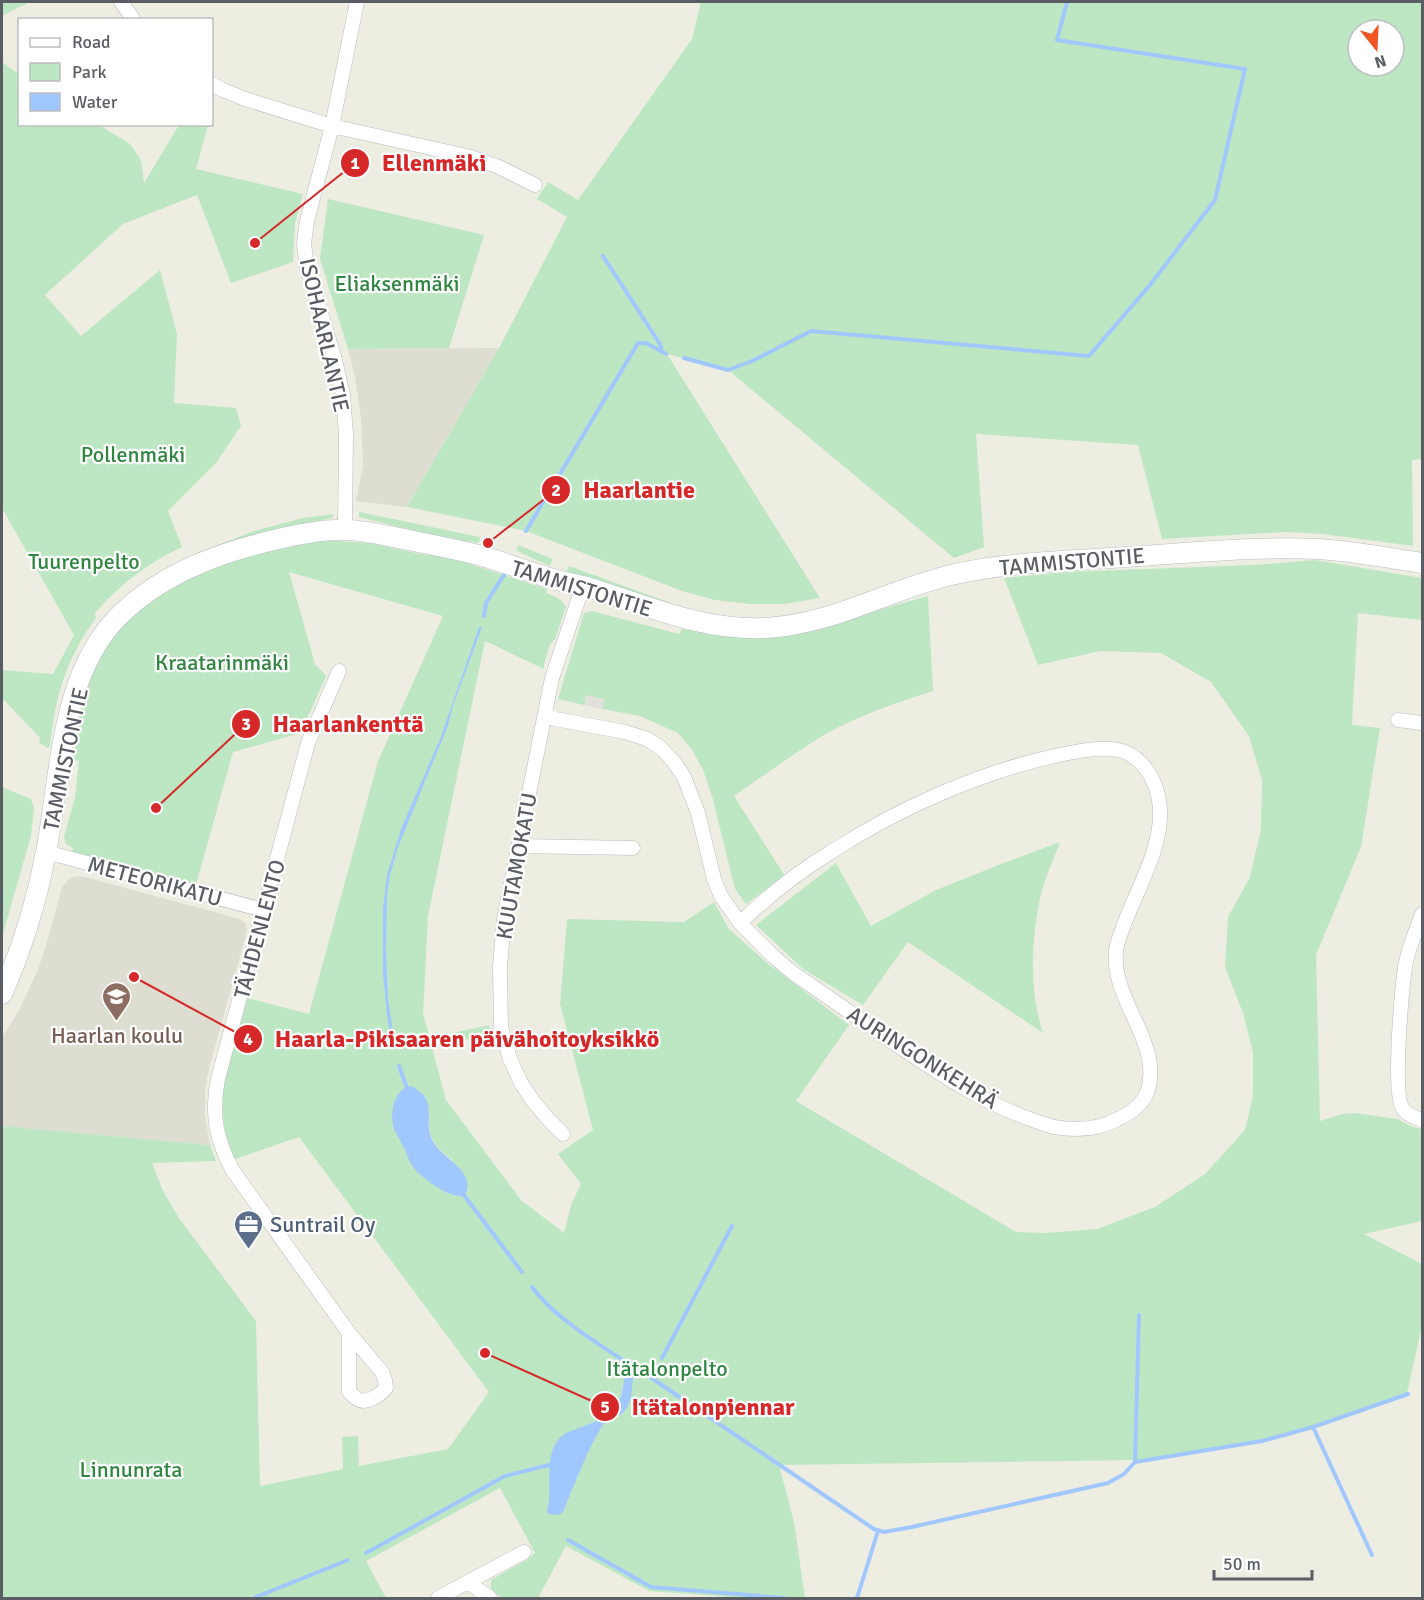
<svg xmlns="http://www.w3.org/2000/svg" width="1424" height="1600" viewBox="0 0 1424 1600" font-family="Signika,sans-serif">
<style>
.industrial{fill:#e2e0da}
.education{fill:#deddd1}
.green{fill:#bde7c3;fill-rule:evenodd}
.water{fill:#a1c7ff}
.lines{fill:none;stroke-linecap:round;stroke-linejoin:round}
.stream{stroke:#a1c7ff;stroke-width:4}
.street-casing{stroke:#babbc2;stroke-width:15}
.secondary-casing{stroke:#bbbdc4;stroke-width:21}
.street{stroke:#fff;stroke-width:14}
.secondary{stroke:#fff;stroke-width:20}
.labels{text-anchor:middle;stroke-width:4.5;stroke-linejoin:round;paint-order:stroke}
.park-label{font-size:22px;fill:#2f8641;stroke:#fff}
.street-label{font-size:22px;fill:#5a5d64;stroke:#fff}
.education-label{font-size:22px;fill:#785e54;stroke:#fff}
.service-label{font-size:22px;fill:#4e5e75;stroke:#fff;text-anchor:start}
.leader{fill:none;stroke:#d62828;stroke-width:2}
.callout-dot{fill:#d62828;stroke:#fff;stroke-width:2}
.mark-label{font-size:18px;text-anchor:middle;font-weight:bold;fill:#fff}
.callout-label{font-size:24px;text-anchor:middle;font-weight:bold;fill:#d62828;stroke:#fff;stroke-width:4.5;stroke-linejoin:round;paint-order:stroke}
</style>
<rect width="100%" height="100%" fill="#eeede2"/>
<path class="industrial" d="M586,695L605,699L603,709L584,705Z"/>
<path class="education" d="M499,348L407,507L356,501L363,465L361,418L355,377L348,349Z
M77,876L85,877L240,919L246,924L247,931L209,1069L205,1088V1117L210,1145L2,1126V1038L19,1010L37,972L46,946L62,887L70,878Z"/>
<path class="green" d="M2,2H30L2,16Z
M701,2H1422V459L1412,460L1413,546L1323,534L1287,532L1162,539L1138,445L976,434L984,547L954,558L728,370L667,354L820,598L784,604H750L715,600L682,591L526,531L407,507L499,348L567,217L537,199L548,182L578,200L692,39ZM1358,30H1394V66H1358Z
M2,62L19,74L20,124L99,125L130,144L141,160L144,183L179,125H208L196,169L303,194L295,224L293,262L231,283L197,195L123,224L45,295L81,336L160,270L177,334L174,403L236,408L241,426L216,463L168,511L182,547C148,563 120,584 95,613L96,618C65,661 56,694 50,746L48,748L39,743L40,738L2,698V670L53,674L74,635L2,508Z
M328,199L484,235L449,348L348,349L320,259Z
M359,512L480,537L479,543L440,537L359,517Z
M334,514L332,518L256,535L189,560L188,557L254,531L303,518Z
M329,540L368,543L426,555L434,554L458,560L547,589L546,593C556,597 561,598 566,607L555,639L550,644L544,664V669L485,641L428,916L423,1014L430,1038L489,1025L490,1034L432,1048L446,1100L521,1200L564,1233L571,1205L581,1184L558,1154L593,1130L560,1004L567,919L684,922L714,902L729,929L766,962L849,1025L796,1101L1016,1232L1046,1233L1097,1229L1155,1207L1205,1174L1245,1130L1253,1095V1052L1243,1013L1225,967L1228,917L1250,877L1261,829L1262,780L1249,736L1211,682L1161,653L1100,651L1038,665L1004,578L1065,572L1253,565L1315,560L1422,578V620L1358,613L1352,725L1380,728L1361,847L1316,955L1320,1121L1343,1114L1355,1113L1398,1119L1410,1126L1422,1129V1221L1364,1234L1422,1264V1326L1407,1393L1263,1442L1134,1460L779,1465L794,1522L805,1598H746L649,1591L566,1546L538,1598H501L491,1589V1580L528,1559L535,1553L500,1488L366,1561L386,1598H2V1537L3,1536L2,1528V1126L210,1145L216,1161L152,1163L163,1191L179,1218L256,1321L260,1486L343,1469L342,1437L358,1436L359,1466L448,1449L489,1392L299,1137L235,1159C208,1102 231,1055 247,998L309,1014L378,761L443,616L289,572L315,664L326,676L301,733L233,752L196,885L72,852L73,848L66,844L64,837L75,797L79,761L74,760L78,716L83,690L112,633L184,574L271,550L315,541ZM428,1105C429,1137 428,1140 453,1161L452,1195L437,1187L412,1166L404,1148Z
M518,545L553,559L550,566L517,551Z
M569,566L693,611V613L566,572Z
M928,596L933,691C895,703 857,716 822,736C792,755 763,776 734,796L785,876L746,904L735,889L712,796L703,770L692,750L678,733L640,716L603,709L604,699L586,695L584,705L558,699L584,613L592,611L679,634L682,629L730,635L814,628Z
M2,787L31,799L34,808L31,836L2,937Z
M1060,842C1053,861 1044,880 1040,899C1031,943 1029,990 1043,1033L908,942L863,1005L803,969L756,925L836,863L871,926L936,890L996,866Z"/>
<path class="water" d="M479,627H482L453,706L447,728L398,847L390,875L387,894L386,950L388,998L394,1040L391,1041L387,1015L383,974V908L387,875L401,829L440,739Z
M411,1086C442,1102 420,1121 434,1143C443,1158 479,1174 464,1196C448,1198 423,1179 413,1167C409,1162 407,1155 405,1150C402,1143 397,1136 394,1129C389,1115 394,1088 411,1086Z
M624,1363L634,1369C631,1386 635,1407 618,1416C612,1419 606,1421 602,1426C586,1453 575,1483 563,1512L558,1515L549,1514L547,1511C553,1490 544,1462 556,1443C561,1434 570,1431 579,1428C616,1415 626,1403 624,1363Z"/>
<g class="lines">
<path class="stream" d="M603,256L660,344L662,352
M684,358L728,370L752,361L811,331L1089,356L1150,285L1215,200L1245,69L1057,40L1067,2
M526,531L638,343H646L666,354
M484,616L486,603L504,575
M399,1066L408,1091
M463,1194L522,1272
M532,1287C556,1320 604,1347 638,1370
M662,1358L732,1226
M651,1377L653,1379L658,1366
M653,1379L874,1529L884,1532L912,1527L1108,1483L1124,1474L1135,1462L1262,1441L1313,1427L1408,1394
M1313,1427L1372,1555
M1135,1462L1139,1315
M568,1540L651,1587L784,1598
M366,1553L505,1476L549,1465
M254,1598L348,1560
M857,1598L878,1531"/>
<defs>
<path id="street" d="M121,2L134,20
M212,84L223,90L245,99L332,126L471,157L499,167L535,185
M345,530L346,434L343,395L334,356L307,268L304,243L307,221L332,126L357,2
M339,671L308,743L218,1079C211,1114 216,1140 233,1171L349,1333L382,1372L385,1380L386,1388C380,1395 366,1405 357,1399C356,1399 350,1392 349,1391V1333
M545,717L625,732L647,739L661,748L674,762L684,777L698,813L714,879L721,896L740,923C768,896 798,872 831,852C899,808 980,772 1059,755C1078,751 1107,745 1125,752C1144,760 1156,781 1159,800C1166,841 1139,885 1125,922C1122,931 1117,941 1116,951C1111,1000 1162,1042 1148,1090C1143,1105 1131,1113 1118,1119C1098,1130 1077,1131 1054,1127C1046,1125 1038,1122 1030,1119C984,1103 943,1076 903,1049C866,1024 830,998 793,973L773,956L740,923
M1398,720L1422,723
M518,846L633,848
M46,852L263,910
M1422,914C1416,931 1408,949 1405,967C1402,990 1392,1093 1403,1109C1407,1115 1416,1118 1422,1120
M563,1134L548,1119L533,1101L521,1083L510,1059L501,1027L500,966L504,919L552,678L583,586
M468,1582L490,1598
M438,1598L524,1552"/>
<path id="secondary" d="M2,994C22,949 37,900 46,852C61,774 60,671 122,613C167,570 227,550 287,537C306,533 328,529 348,530C368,531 389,536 408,540C434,545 460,550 486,557C508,564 530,572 553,579C564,582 575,584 587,587C645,605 703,631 765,628C831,625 888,590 951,575C1007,562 1067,561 1125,557C1190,553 1254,546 1318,549C1353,551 1388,558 1422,563"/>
</defs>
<use href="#street" class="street-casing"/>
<use href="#secondary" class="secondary-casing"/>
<use href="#street" class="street"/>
<use href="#secondary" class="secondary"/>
</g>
<defs>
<symbol id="school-pin" viewBox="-11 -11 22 30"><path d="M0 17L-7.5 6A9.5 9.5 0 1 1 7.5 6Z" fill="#8d6e63" stroke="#fff"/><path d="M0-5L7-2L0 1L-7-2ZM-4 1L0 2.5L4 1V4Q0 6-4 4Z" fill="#fff"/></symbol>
<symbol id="office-pin" viewBox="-11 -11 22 30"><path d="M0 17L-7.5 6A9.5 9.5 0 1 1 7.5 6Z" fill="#5c6f8a" stroke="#fff"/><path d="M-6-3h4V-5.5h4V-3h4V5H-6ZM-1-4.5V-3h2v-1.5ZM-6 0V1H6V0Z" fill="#fff"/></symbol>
</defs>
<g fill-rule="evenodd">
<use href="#school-pin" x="100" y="980" width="33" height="45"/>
<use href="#office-pin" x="232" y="1208" width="33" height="45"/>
</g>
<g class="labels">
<g class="park-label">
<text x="397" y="291">Eliaksenmäki</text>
<text x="133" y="462">Pollenmäki</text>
<text x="84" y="569">Tuurenpelto</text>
<text x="222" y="670">Kraatarinmäki</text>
<text x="667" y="1376">Itätalonpelto</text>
<text x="131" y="1477">Linnunrata</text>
</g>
<g class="street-label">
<text transform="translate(325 335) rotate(77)" y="8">ISOHAARLANTIE</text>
<text transform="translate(1072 561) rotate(-5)" y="8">TAMMISTONTIE</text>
<text transform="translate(582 588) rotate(17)" y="8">TAMMISTONTIE</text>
<text transform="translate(65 759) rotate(-78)" y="8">TAMMISTONTIE</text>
<text transform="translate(516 866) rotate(-80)" y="8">KUUTAMOKATU</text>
<text transform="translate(155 881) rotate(15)" y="8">METEORIKATU</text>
<text transform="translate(259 929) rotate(-75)" y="8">TÄHDENLENTO</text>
<text transform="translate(923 1057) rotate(32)" y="8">AURINGONKEHRÄ</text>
</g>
<g class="education-label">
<text x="117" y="1043">Haarlan koulu</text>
</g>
<g class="service-label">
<text x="270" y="1232">Suntrail Oy</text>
</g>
</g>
<path class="leader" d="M255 243L355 163M488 543L556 490M156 808L246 724M134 977L248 1039M485 1353L605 1407"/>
<g class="callout-dot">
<circle cx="255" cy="243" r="6"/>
<circle cx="488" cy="543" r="6"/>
<circle cx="156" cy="808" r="6"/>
<circle cx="134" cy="977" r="6"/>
<circle cx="485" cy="1353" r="6"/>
<circle cx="355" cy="163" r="15"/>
<circle cx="556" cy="490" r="15"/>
<circle cx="246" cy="724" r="15"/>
<circle cx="248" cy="1039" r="15"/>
<circle cx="605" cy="1407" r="15"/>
</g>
<g class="mark-label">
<text x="355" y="169">1</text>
<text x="556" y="496">2</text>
<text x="246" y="730">3</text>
<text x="248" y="1045">4</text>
<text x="605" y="1413">5</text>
</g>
<g class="callout-label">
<text x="434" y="171">Ellenmäki</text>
<text x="639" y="498">Haarlantie</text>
<text x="348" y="732">Haarlankenttä</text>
<text x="467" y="1047">Haarla-Pikisaaren päivähoitoyksikkö</text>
<text x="713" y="1415">Itätalonpiennar</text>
</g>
<rect width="1424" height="1600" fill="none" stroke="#5a5d64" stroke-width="6"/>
<rect x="18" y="18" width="195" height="108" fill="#ffffff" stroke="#bdbec1" stroke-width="1.5"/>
<rect x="30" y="38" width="30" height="9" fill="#ffffff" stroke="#bdbec1" stroke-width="1.5"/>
<text x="72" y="48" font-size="18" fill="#5a5d64">Road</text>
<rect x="30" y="63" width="30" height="18" fill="#bde7c3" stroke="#bdbec1" stroke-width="1.5"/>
<text x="72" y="78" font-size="18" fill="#5a5d64">Park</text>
<rect x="30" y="93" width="30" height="18" fill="#a1c7ff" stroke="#bdbec1" stroke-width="1.5"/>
<text x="72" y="108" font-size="18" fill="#5a5d64">Water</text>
<g transform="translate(1376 48) rotate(162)"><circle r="28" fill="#ffffff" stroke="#bdbec1" stroke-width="1.5"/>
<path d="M0-4.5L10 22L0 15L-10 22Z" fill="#f25424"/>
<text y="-9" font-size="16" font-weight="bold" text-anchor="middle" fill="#5a5d64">N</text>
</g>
<path d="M1214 1570v9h98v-9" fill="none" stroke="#5a5d64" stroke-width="3"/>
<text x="1223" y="1570" font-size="18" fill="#5a5d64" stroke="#ffffff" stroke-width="4.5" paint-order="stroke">50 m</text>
</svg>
